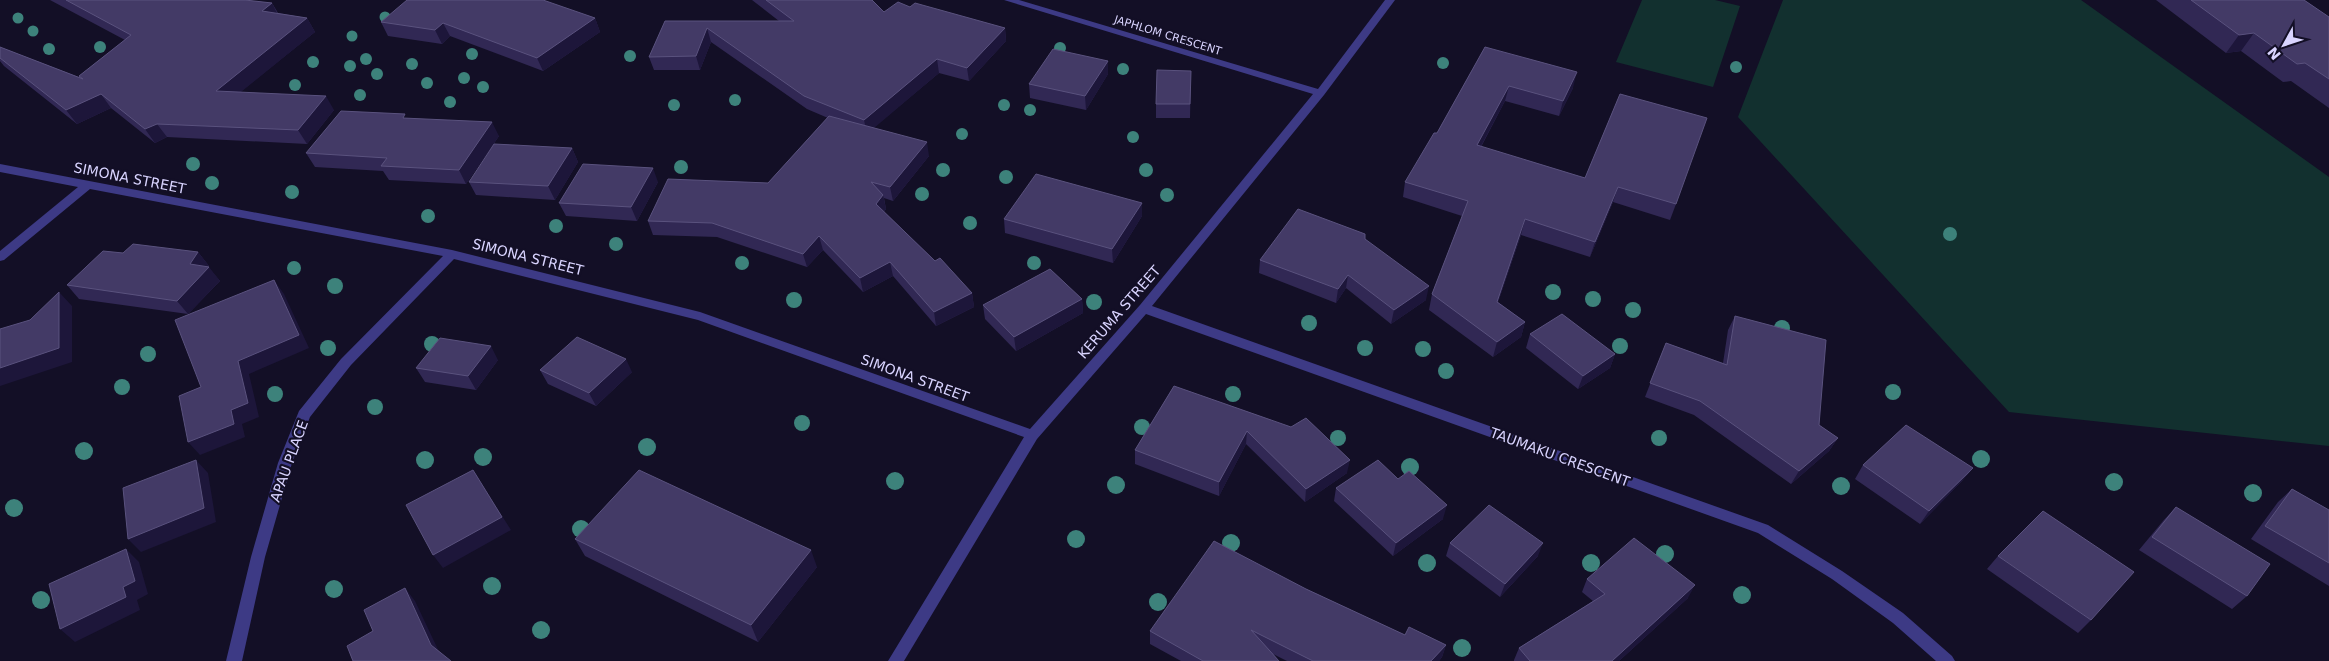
<svg xmlns="http://www.w3.org/2000/svg" width="2329" height="661" viewBox="0 0 2329 661" font-family="'DejaVu Sans',sans-serif">
<style>
.green{fill:#12302f}
.lines{fill:none;stroke-linecap:round;stroke-linejoin:round}
.minor{fill:#3d3a85;fill-rule:evenodd}
.tree{fill:#3d827b}
.wall{fill:#312854}
.shaded-wall{fill:#1d163a}
.building{fill:#433a66;stroke:#5a527e}
.labels{text-anchor:middle;stroke-width:4.5;stroke-linejoin:round;paint-order:stroke}
.far-street-label{font-size:11px;fill:#d9d4ff;stroke:#130f26}
.street-label{font-size:14px;fill:#d9d4ff;stroke:#130f26}
</style>
<rect width="100%" height="100%" fill="#130f26"/>
<path class="green" d="M1642,0H1715L1740,6L1713,87L1616,62Z
M1783,0H2081L2329,177V446L2009,412L1738,117Z"/>
<g class="lines">
<path class="minor" d="M1004,0H1019L1318,89L1385,0H1395L1324,95L1152,306L1768,525L1842,571L1903,613L1952,656L1955,661H1936L1893,623L1832,579L1758,533L1146,314L1037,439L904,661H888L1024,437L698,320L454,259L351,365L310,417L292,463L265,557L242,661H226L251,557L278,463L299,411L341,359L443,256L90,189L4,260L0,261V251L78,187L0,172V164L452,250L700,312L1030,429L1140,305L1313,94Z"/>
</g>
<g class="tree">
<circle cx="385" cy="17" r="5.5"/>
<circle cx="18" cy="18" r="5.5"/>
<circle cx="33" cy="31" r="5.5"/>
<circle cx="352" cy="36" r="5.5"/>
<circle cx="100" cy="47" r="6"/>
<circle cx="1060" cy="48" r="6"/>
<circle cx="49" cy="49" r="6"/>
<circle cx="472" cy="54" r="6"/>
<circle cx="630" cy="56" r="6"/>
<circle cx="366" cy="59" r="6"/>
<circle cx="313" cy="62" r="6"/>
<circle cx="1443" cy="63" r="6"/>
<circle cx="412" cy="64" r="6"/>
<circle cx="350" cy="66" r="6"/>
<circle cx="1736" cy="67" r="6"/>
<circle cx="1123" cy="69" r="6"/>
<circle cx="377" cy="74" r="6"/>
<circle cx="464" cy="78" r="6"/>
<circle cx="427" cy="83" r="6"/>
<circle cx="295" cy="85" r="6"/>
<circle cx="483" cy="87" r="6"/>
<circle cx="360" cy="95" r="6"/>
<circle cx="735" cy="100" r="6"/>
<circle cx="450" cy="102" r="6"/>
<circle cx="674" cy="105" r="6"/>
<circle cx="1004" cy="105" r="6"/>
<circle cx="1030" cy="110" r="6"/>
<circle cx="962" cy="134" r="6"/>
<circle cx="1133" cy="137" r="6"/>
<circle cx="193" cy="164" r="7"/>
<circle cx="681" cy="167" r="7"/>
<circle cx="943" cy="170" r="7"/>
<circle cx="1146" cy="170" r="7"/>
<circle cx="1006" cy="177" r="7"/>
<circle cx="212" cy="183" r="7"/>
<circle cx="292" cy="192" r="7"/>
<circle cx="922" cy="194" r="7"/>
<circle cx="1167" cy="195" r="7"/>
<circle cx="428" cy="216" r="7"/>
<circle cx="970" cy="223" r="7"/>
<circle cx="556" cy="226" r="7"/>
<circle cx="1950" cy="234" r="7"/>
<circle cx="616" cy="244" r="7"/>
<circle cx="742" cy="263" r="7"/>
<circle cx="1034" cy="263" r="7"/>
<circle cx="294" cy="268" r="7"/>
<circle cx="335" cy="286" r="8"/>
<circle cx="1553" cy="292" r="8"/>
<circle cx="1593" cy="299" r="8"/>
<circle cx="794" cy="300" r="8"/>
<circle cx="1094" cy="302" r="8"/>
<circle cx="1633" cy="310" r="8"/>
<circle cx="1309" cy="323" r="8"/>
<circle cx="1782" cy="328" r="8"/>
<circle cx="432" cy="344" r="8"/>
<circle cx="1620" cy="346" r="8"/>
<circle cx="328" cy="348" r="8"/>
<circle cx="1365" cy="348" r="8"/>
<circle cx="1423" cy="349" r="8"/>
<circle cx="148" cy="354" r="8"/>
<circle cx="1446" cy="371" r="8"/>
<circle cx="122" cy="387" r="8"/>
<circle cx="1893" cy="392" r="8"/>
<circle cx="275" cy="394" r="8"/>
<circle cx="1233" cy="394" r="8"/>
<circle cx="375" cy="407" r="8"/>
<circle cx="802" cy="423" r="8"/>
<circle cx="1142" cy="427" r="8"/>
<circle cx="1338" cy="438" r="8"/>
<circle cx="1659" cy="438" r="8"/>
<circle cx="647" cy="447" r="9"/>
<circle cx="84" cy="451" r="9"/>
<circle cx="483" cy="457" r="9"/>
<circle cx="1981" cy="459" r="9"/>
<circle cx="425" cy="460" r="9"/>
<circle cx="1410" cy="467" r="9"/>
<circle cx="895" cy="481" r="9"/>
<circle cx="2114" cy="482" r="9"/>
<circle cx="1116" cy="485" r="9"/>
<circle cx="1841" cy="486" r="9"/>
<circle cx="2253" cy="493" r="9"/>
<circle cx="14" cy="508" r="9"/>
<circle cx="581" cy="529" r="9"/>
<circle cx="1076" cy="539" r="9"/>
<circle cx="1231" cy="543" r="9"/>
<circle cx="1665" cy="554" r="9"/>
<circle cx="1427" cy="563" r="9"/>
<circle cx="1591" cy="563" r="9"/>
<circle cx="492" cy="586" r="9"/>
<circle cx="334" cy="589" r="9"/>
<circle cx="1742" cy="595" r="9"/>
<circle cx="41" cy="600" r="9"/>
<circle cx="1158" cy="602" r="9"/>
<circle cx="541" cy="630" r="9"/>
<circle cx="1462" cy="648" r="9"/>
</g>
<path class="wall" d="M50,0H245L272,3L278,13L307,18L315,32L240,92L334,110L307,144L167,137L155,143L111,108L77,124L4,66L0,61V47L81,78L79,76L125,40Z
M752,0H872L884,12L910,7L1005,28L1006,41L969,81L939,73L873,128L929,156L893,201L884,198L886,209L884,212L935,261L972,293L974,307L936,326L893,276L863,292L823,250L807,267L717,237L653,235L648,221L768,183L828,118L807,109L711,42L700,70H654L649,57L665,21H779Z
M2156,0H2304L2329,17V108L2291,81L2283,82L2241,51L2226,53Z
M595,18L600,32L543,71L450,36L442,44L388,36L381,22Z
M1485,47L1573,88L1559,116L1505,101L1481,147L1585,178L1620,94L1676,204L1670,220L1613,202L1590,257L1521,235L1498,302L1525,322L1521,337L1493,357L1429,310L1432,294L1462,216L1403,197L1405,182L1437,133Z
M1108,61V74L1086,110L1030,98L1029,84Z
M1191,71L1190,118H1156V104Z
M407,118L499,136L466,184L389,180L383,171L315,167L306,153Z
M572,148L578,162L555,200L476,195L469,182Z
M658,182L637,221L566,216L559,203Z
M1142,216L1113,263L1005,233L1004,219Z
M1365,239L1426,300L1391,324L1346,288L1336,303L1259,273L1260,260Z
M198,252L209,266L208,267L220,281L188,314L79,299L67,285L123,253Z
M1082,299L1083,313L1016,351L985,319L983,305Z
M1735,316L1819,425L1838,438L1829,451L1791,484L1694,415L1645,397L1666,343L1723,363L1728,330Z
M1530,334L1615,354L1610,368L1578,389L1526,348Z
M498,360L476,390L425,382L416,368Z
M540,370L632,372L596,406L548,384Z
M1174,386L1347,473L1305,502L1246,444L1219,496L1135,464V450Z
M1863,465L1973,468L1962,481L1920,524L1855,479Z
M1398,479L1443,519L1393,556L1334,501L1336,488Z
M2292,489L2329,510V586L2251,539L2278,502Z
M2176,507L2247,596L2232,609L2139,550L2163,521Z
M575,539L817,567L758,642L585,556Z
M1450,543L1538,556L1500,597L1446,556Z
M1998,556L2091,620L2078,633L1987,569Z
M1587,579L1688,598L1619,661H1514V660L1519,648L1593,601L1582,592Z
M1306,589L1405,635L1446,645L1442,657L1439,661H1287L1273,654L1279,661H1181L1150,644V631Z"/>
<path class="shaded-wall" d="M272,3L279,17L262,11Z
M307,18L315,32L225,105L216,91Z
M595,18L600,32L543,71L537,58Z
M443,23L450,36L442,44L435,30Z
M707,28L711,42L700,70L696,56Z
M1005,28L1006,41L969,81L967,68Z
M2254,33L2241,51L2226,53L2239,35Z
M937,59L939,73L867,134L864,120Z
M1108,61V74L1086,110L1085,96Z
M1577,72L1573,88L1559,116L1563,101Z
M1509,86L1505,101L1473,161L1477,145Z
M101,94L111,108L77,124L66,110Z
M326,96L334,110L307,144L298,130Z
M492,122L499,136L466,184L459,170Z
M157,124L167,137L155,143L145,129Z
M927,142L929,156L893,201L890,187Z
M572,148L578,162L555,200L548,186Z
M653,168L658,182L637,221L631,207Z
M1618,187L1613,202L1590,257L1595,242Z
M883,195L886,209L879,218L876,204Z
M1142,203V216L1113,263L1112,249Z
M1525,219L1521,235L1493,317L1497,302Z
M819,236L823,250L807,267L803,254Z
M198,252L209,266L205,271L209,267L220,281L188,314L177,301L190,264Z
M890,262L893,276L863,292L860,278Z
M1348,275L1346,288L1336,303L1338,289Z
M274,280L284,294L309,348L249,374L259,417L242,424L245,437L200,455L188,442L231,410L238,361Z
M1429,286L1426,300L1391,324L1394,310Z
M59,292L72,306V362L0,386V368Z
M972,293L974,307L936,326L934,312Z
M1082,299L1083,313L1016,351L1014,337Z
M1525,322L1521,337L1493,357L1497,342Z
M491,346L498,360L476,390L468,376Z
M1615,354L1610,368L1578,389L1583,376Z
M626,359L632,372L596,406L589,393Z
M1247,431L1246,444L1219,496V482Z
M1838,438L1829,451L1791,484L1799,471Z
M196,460L208,473L216,522L141,552L128,539Z
M1350,460L1347,473L1305,502L1306,489Z
M1973,468L1962,481L1920,524L1929,511Z
M473,470L511,530L443,568L433,555Z
M1447,505L1443,519L1393,556L1396,543Z
M1543,543L1538,556L1500,597L1505,584Z
M126,549L139,562L148,594L137,600L140,610L75,642L60,629L123,587Z
M811,550L817,567L758,642L751,625Z
M1695,585L1688,598L1619,661H1612Z
M405,588L415,601L442,658L431,645Z
M1446,645L1442,657L1439,661H1431Z"/>
<path class="building" d="M66,0H245L272,3L262,11L307,18L216,91L326,96L298,130L157,124L145,129L101,94L66,110L0,58V47L83,79L79,76L131,35Z
M407,0H543L595,18L537,58L443,23L435,30L381,22Z
M766,0H872L884,12L898,2L910,7L915,3L1005,28L967,68L937,59L864,120L804,96L707,28L696,56L649,57L665,21H794Z
M2191,0H2304L2329,17V79L2305,63L2297,64L2254,33L2239,35Z
M1485,47L1577,72L1563,101L1509,86L1477,145L1585,178L1620,94L1707,118L1676,204L1618,187L1595,242L1525,219L1497,302L1525,322L1497,342L1432,294L1468,201L1405,182L1434,133H1437Z
M1053,49L1108,61L1085,96L1029,84Z
M1157,70L1191,71L1190,104H1156Z
M341,111L405,114L403,118L492,122L459,170L381,166L387,158L306,153Z
M829,116L927,142L890,187L871,182L883,195L876,204L935,261L940,258L972,293L934,312L890,262L860,278L819,236L803,254L712,223L648,221L668,179L768,183Z
M494,144L572,148L548,186L469,182Z
M583,164L653,168L631,207L559,203Z
M1036,174L1142,203L1112,249L1004,219Z
M1298,209L1365,234V239L1429,286L1394,310L1348,275L1338,289L1260,260Z
M133,244L198,252L190,264L209,267L177,301L67,285L103,251L123,253Z
M1050,269L1082,299L1014,337L983,305Z
M274,280L299,335L238,361L248,403L231,410L234,424L188,442L179,396L201,387L175,320Z
M59,292V348L0,368V329L30,320Z
M1562,314L1615,354L1583,376L1530,334Z
M1735,316L1826,340L1819,425L1838,438L1799,471L1700,401L1650,383L1666,343L1727,365Z
M577,337L626,359L589,393L540,370Z
M440,338L491,346L468,376L416,368Z
M1174,386L1291,427L1306,418L1350,460L1306,489L1247,431L1219,482L1135,450Z
M1906,425L1973,468L1929,511L1863,465Z
M196,460L204,508L128,539L123,488Z
M1378,460L1398,479L1409,471L1447,505L1396,543L1336,488Z
M473,470L502,517L433,555L406,505Z
M639,470L811,550L751,625L575,539Z
M2292,489L2329,510V563L2265,526Z
M1489,505L1543,543L1505,584L1450,543Z
M2176,507L2270,564L2247,596L2152,537Z
M2043,511L2134,572L2091,620L1998,556Z
M1634,538L1695,585L1612,661H1530L1519,648L1605,594L1587,579Z
M1214,541L1306,589L1405,635L1409,627L1446,645L1431,661H1313L1251,630L1279,661H1203L1150,631Z
M126,549L135,581L123,587L126,597L60,629L49,584Z
M405,588L431,645L451,661H353L347,646L373,631L364,610Z"/>
<g class="labels">
<g class="far-street-label">
<text transform="translate(1168 35) rotate(17)" y="4">JAPHLOM CRESCENT</text>
</g>
<g class="street-label">
<text transform="translate(130 178) rotate(11)" y="5">SIMONA STREET</text>
<text transform="translate(528 257) rotate(14)" y="5">SIMONA STREET</text>
<text transform="translate(1119 312) rotate(-49)" y="5">KERUMA STREET</text>
<text transform="translate(915 378) rotate(20)" y="5">SIMONA STREET</text>
<text transform="translate(1560 457) rotate(20)" y="5">TAUMAKU CRESCENT</text>
<text transform="translate(289 461) rotate(-70)" y="5">APAU PLACE</text>
</g>
</g>
<g transform="translate(2284 45) rotate(230)" stroke="#130f26" stroke-width="4" paint-order="stroke">
<path d="M0-4L9 19L0 12L-9 19Z" fill="#d9d4ff"/>
<text y="-8" font-size="14" font-weight="bold" text-anchor="middle" fill="#d9d4ff">N</text>
</g>
</svg>
